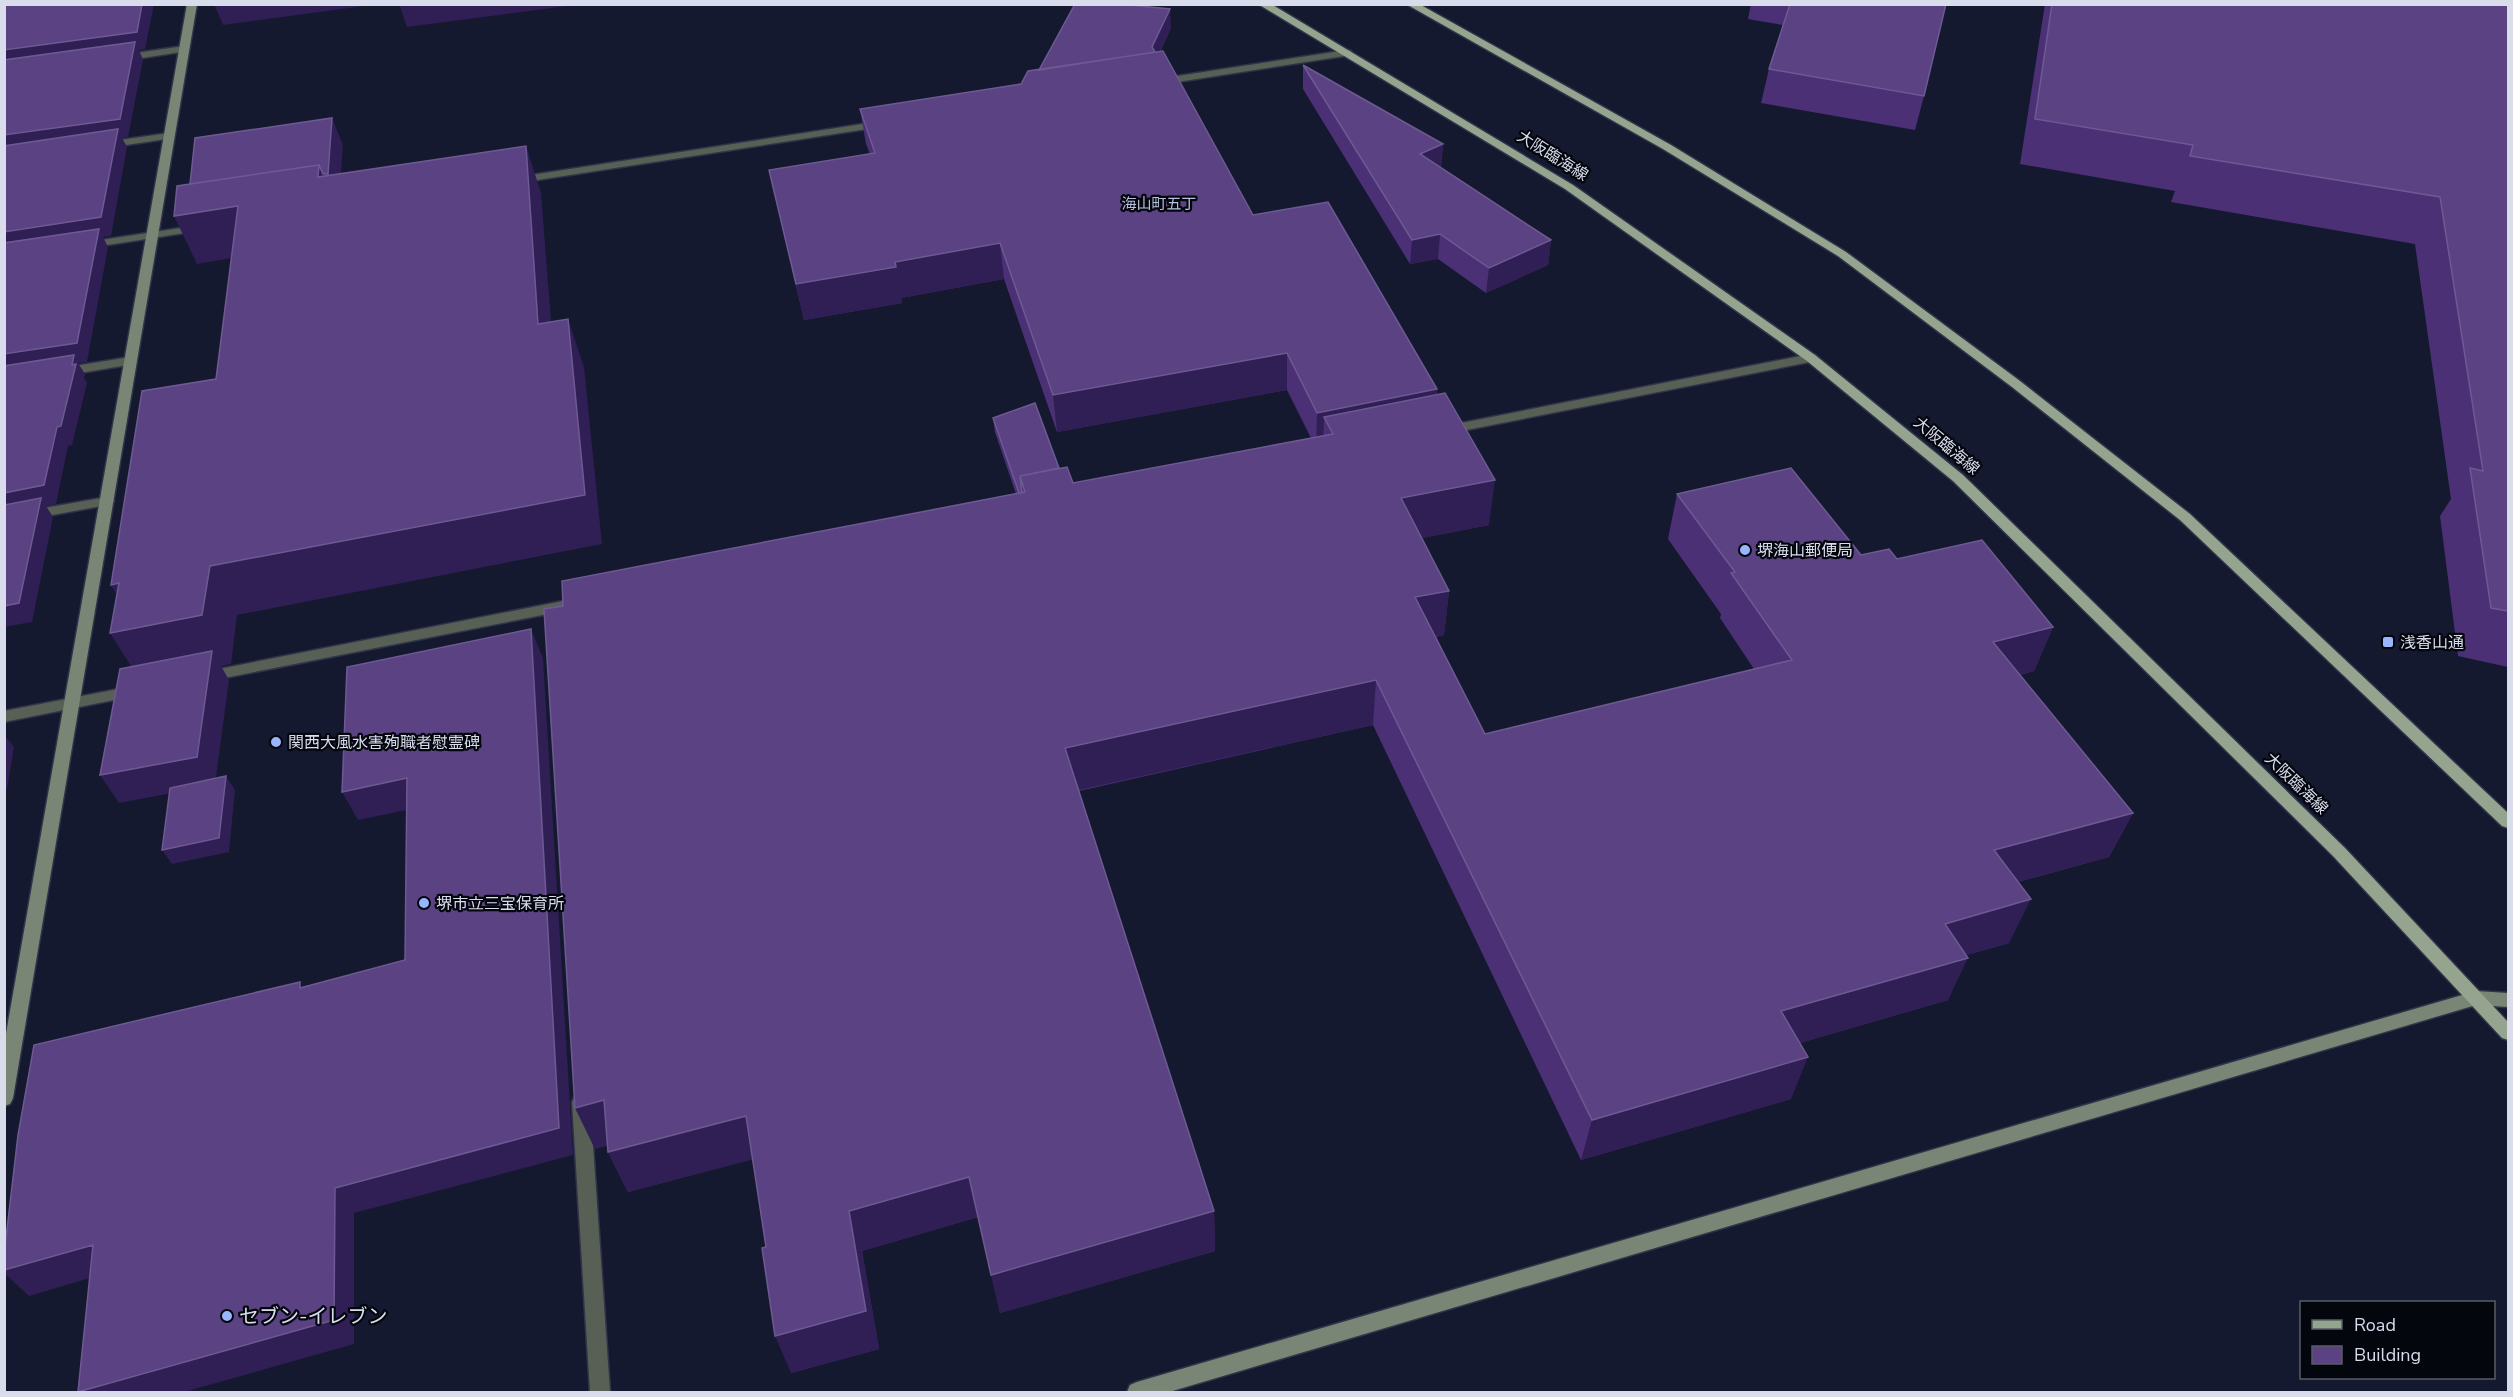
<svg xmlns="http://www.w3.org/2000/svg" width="2513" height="1397" viewBox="0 0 2513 1397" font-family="'Nunito Sans','Noto Sans JP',sans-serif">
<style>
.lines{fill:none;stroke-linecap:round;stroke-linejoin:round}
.lane-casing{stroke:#303449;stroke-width:3}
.street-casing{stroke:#303449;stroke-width:3}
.secondary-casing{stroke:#303449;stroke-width:3}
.primary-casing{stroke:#303449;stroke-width:3}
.lane{fill:#585f55;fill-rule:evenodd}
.street{fill:#585f55;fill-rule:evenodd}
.secondary{fill:#7a8675;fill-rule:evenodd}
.primary{fill:#95a48e;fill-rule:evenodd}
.wall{fill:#4c3076}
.shaded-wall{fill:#2f1f54}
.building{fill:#5b4282;stroke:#6e5a93;stroke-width:1.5}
.poi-dot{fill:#98b5fd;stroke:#04060e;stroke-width:2}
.labels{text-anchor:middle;stroke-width:4.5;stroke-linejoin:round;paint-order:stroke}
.far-neighbourhood-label{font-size:15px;fill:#b7bfdc;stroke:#04060e}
.street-label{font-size:16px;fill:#d8dceb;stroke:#04060e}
.poi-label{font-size:16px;fill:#d8dceb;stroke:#04060e;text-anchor:start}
.near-poi-label{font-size:20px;fill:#d8dceb;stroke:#04060e;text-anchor:start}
</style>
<rect width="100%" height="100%" fill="#15192f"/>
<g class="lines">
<defs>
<path id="lane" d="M581,1094L587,1096L590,1102L610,1392H590L572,1102L575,1096Z"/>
<path id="street" d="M184,46L189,49L188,51L122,61L117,58L122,55Z
M1347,50L1351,51V55L1158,85L1153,82L1158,79Z
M882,121L887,124L886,126L518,183L512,180L518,177Z
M169,133L174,136L173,138L106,148L101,145L106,142Z
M200,225L204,226V230L88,248L82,245L88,242Z
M1811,354L1815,355L1817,358L1815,361L1446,434L1440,430L1446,426Z
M130,357L134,358L136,361L134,364L62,376L56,372L62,368Z
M107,497L112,498L114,501L112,504L4,524V515Z
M563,601L570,606L568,610L204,682L199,681L197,677L199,673L204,672Z
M134,686L139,687L141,691L139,695L4,722V711Z"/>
<path id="secondary" d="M187,4H197L13,1098L10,1104L4,1106V1045Z
M2476,991L2508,993V1007L2476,1005L1169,1392H1127L1130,1385L1137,1382Z"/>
<path id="primary" d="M1258,4H1271L1573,185L1815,355L1963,475L2345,848L2508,1022V1040L2502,1038L2333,856L1953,481L1807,361L1565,189Z
M1406,4H1419L1671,145L1846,252L2020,381L2190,514L2508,813V828L2502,826L2180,520L2012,387L1838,256L1663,149Z"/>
</defs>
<use href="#lane" class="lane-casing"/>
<use href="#street" class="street-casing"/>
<use href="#secondary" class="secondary-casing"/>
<use href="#primary" class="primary-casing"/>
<use href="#lane" class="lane"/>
<use href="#street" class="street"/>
<use href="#secondary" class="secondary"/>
<use href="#primary" class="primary"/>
</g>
<path class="wall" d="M1751,4H1946L1924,96L1915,130L1761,103L1769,69L1783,25L1748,19Z
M2045,4H2508V667L2458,656L2440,516L2451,499L2415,244L2171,202L2175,191L2020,164Z
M1171,28L1160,52L1253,215L1437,389V395L1489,525L1422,538L1449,591L1444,635L1436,637L1485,734L1754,669L1720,618L1721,614L1668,539L1677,494L1861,555L1897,559L2053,627L2034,671L2020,675L2133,813L2109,857L2018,882L2009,943L1967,955L1948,1000L1800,1043L1791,1099L1581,1160L1373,725L1079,791L1214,1211L1215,1251L1000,1313L978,1217L862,1251L879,1349L791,1373L766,1247L753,1159L628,1192L608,1152V1145L595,1149L563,606L1016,494L995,432L993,418L1059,468L1073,483L1311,438L1287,390L1057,432L1004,279L901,298L902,303L804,320L769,170L870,154L866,144L860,109L1021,84Z
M1303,65L1443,144L1441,168L1551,240L1548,265L1486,293L1438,259L1410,264L1303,89Z"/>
<path class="shaded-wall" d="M142,4H154L145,49L139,50L143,60L128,137L122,138L127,147L111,236L103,237L108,247L87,362L78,363L85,374L84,378L87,383L72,445L68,446L56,504L46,506L53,517L32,622L4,627V50Z
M214,4H379L223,25Z
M399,4H583L407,27Z
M1170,9L1171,28L1157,57L1152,47Z
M332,118L343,145L339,201L260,253L197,264L174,216Z
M1443,144L1441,168L1420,154Z
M526,146L541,193L555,372L538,324Z
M1440,234L1438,259L1410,264L1412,240Z
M1551,240L1548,265L1486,293L1489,268Z
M1000,243L1004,279L901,298L902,303L804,320L796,284L895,262Z
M568,319L584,367L602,544L237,615L231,664L221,666L229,680L215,785L119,803L100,775L141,682L110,633L137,627L111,585L210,566Z
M1287,353V390L1057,432L1053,395Z
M1437,389L1434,426L1324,417L1323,448L1316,449L1317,413Z
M1495,480L1489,525L1398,543L1401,498Z
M1449,591L1444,635L1411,642L1415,597Z
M2053,627L2034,671L1975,687L1993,642Z
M531,629L543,658L573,1155L354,1213V1344L184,1392H78L335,1188Z
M1376,680L1373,725L1070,792L1065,748Z
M4,735L14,747L7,789H4Z
M226,776L235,790L229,852L172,864L162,850Z
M407,778L421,807L358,820L342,792Z
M2133,813L2109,857L1974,894L1994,850Z
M2031,899L2009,943L1925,967L1945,924Z
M1968,958L1948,1000L1765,1053L1781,1011Z
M1808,1057L1791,1099L1581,1160L1592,1120Z
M604,1100L624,1141L595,1149L575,1108Z
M746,1116L762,1157L628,1192L608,1152Z
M969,1177L978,1217L862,1251L879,1349L791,1373L775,1336L849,1211Z
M1214,1211L1215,1251L1000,1313L991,1275Z
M93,1245L117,1270L29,1296L4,1273V1270Z"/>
<path class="building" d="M4,4H142L137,32L4,50Z
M1075,4H1119L1170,9L1152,47L1155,52L1039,70Z
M1790,4H1946L1924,96L1769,69Z
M2052,4H2508V611L2491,608L2470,468L2483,471L2440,197L2190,156L2193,145L2035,119Z
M135,42L120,119L4,135V60Z
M1163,51L1253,215L1328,202L1437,389L1317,413L1287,353L1053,395L1000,243L895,262L896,267L796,284L769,170L875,153L860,109L1021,84L1028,71Z
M1303,65L1443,144L1420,154L1551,240L1489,268L1440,234L1412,240Z
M332,118L328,174H323L319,165L190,184L195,138Z
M118,129L101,217L4,232V146Z
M526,146L538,324L568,319L585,495L210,566L202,615L110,633L119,583L111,585L142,391L216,379L238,206L174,216L177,186L319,165L318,177Z
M99,229L77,343L4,354V243Z
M74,355L72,365L76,364L61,426L57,427L44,485L4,493V366Z
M1445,393L1495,480L1401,498L1449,591L1415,597L1485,734L1792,660L1731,573L1735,572L1677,494L1791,468L1861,555L1889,549L1897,559L1982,540L2053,627L1993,642L2133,813L1994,850L2031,899L1945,924L1968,958L1781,1011L1808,1057L1592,1120L1376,680L1065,748L1214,1211L991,1275L969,1177L849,1211L866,1311L775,1336L762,1248L766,1247L746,1116L608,1152L604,1100L575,1108L544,609L563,606L562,581L1025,492L1020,476L1067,467L1073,483L1333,434L1324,417Z
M1035,403L1059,468L1020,476L1022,493H1019L993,418Z
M41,498L19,603L4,606V505Z
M531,629L559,1128L335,1188L334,1320L78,1392L93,1245L4,1270V1255L18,1135L34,1045L300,982V988L405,960L407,778L342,792L347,667Z
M212,651L197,757L100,775L120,669Z
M226,776L219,838L162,850L170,788Z"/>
<g class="poi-dot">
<circle cx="1745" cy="550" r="6"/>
<rect x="2382" y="636" width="12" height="12" rx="3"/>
<circle cx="276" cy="742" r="6"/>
<circle cx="424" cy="903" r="6"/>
<circle cx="227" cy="1316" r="6"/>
</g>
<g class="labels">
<g class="far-neighbourhood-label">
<text x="1159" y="209">海山町五丁</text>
</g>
<g class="street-label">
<text transform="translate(1553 155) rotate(32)" y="6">大阪臨海線</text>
<text transform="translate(1947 445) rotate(40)" y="6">大阪臨海線</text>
<text transform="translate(2297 783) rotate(44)" y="6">大阪臨海線</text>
</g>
<g class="poi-label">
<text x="1757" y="556">堺海山郵便局</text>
<text x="2400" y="648">浅香山通</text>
<text x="288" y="748">関西大風水害殉職者慰霊碑</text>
<text x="436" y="909">堺市立三宝保育所</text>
</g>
<g class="near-poi-label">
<text x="239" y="1323">セブン-イレブン</text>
</g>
</g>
<rect width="2513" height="1397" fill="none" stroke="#d8dceb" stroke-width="12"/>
<rect x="2300" y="1301" width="195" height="78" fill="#04060e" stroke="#595c66" stroke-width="1.5"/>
<rect x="2312" y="1320" width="30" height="9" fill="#95a48e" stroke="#595c66" stroke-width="1.5"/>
<text x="2354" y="1331" font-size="18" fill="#d8dceb">Road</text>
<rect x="2312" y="1346" width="30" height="18" fill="#5b4282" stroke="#595c66" stroke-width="1.5"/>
<text x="2354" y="1361" font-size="18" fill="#d8dceb">Building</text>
</svg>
